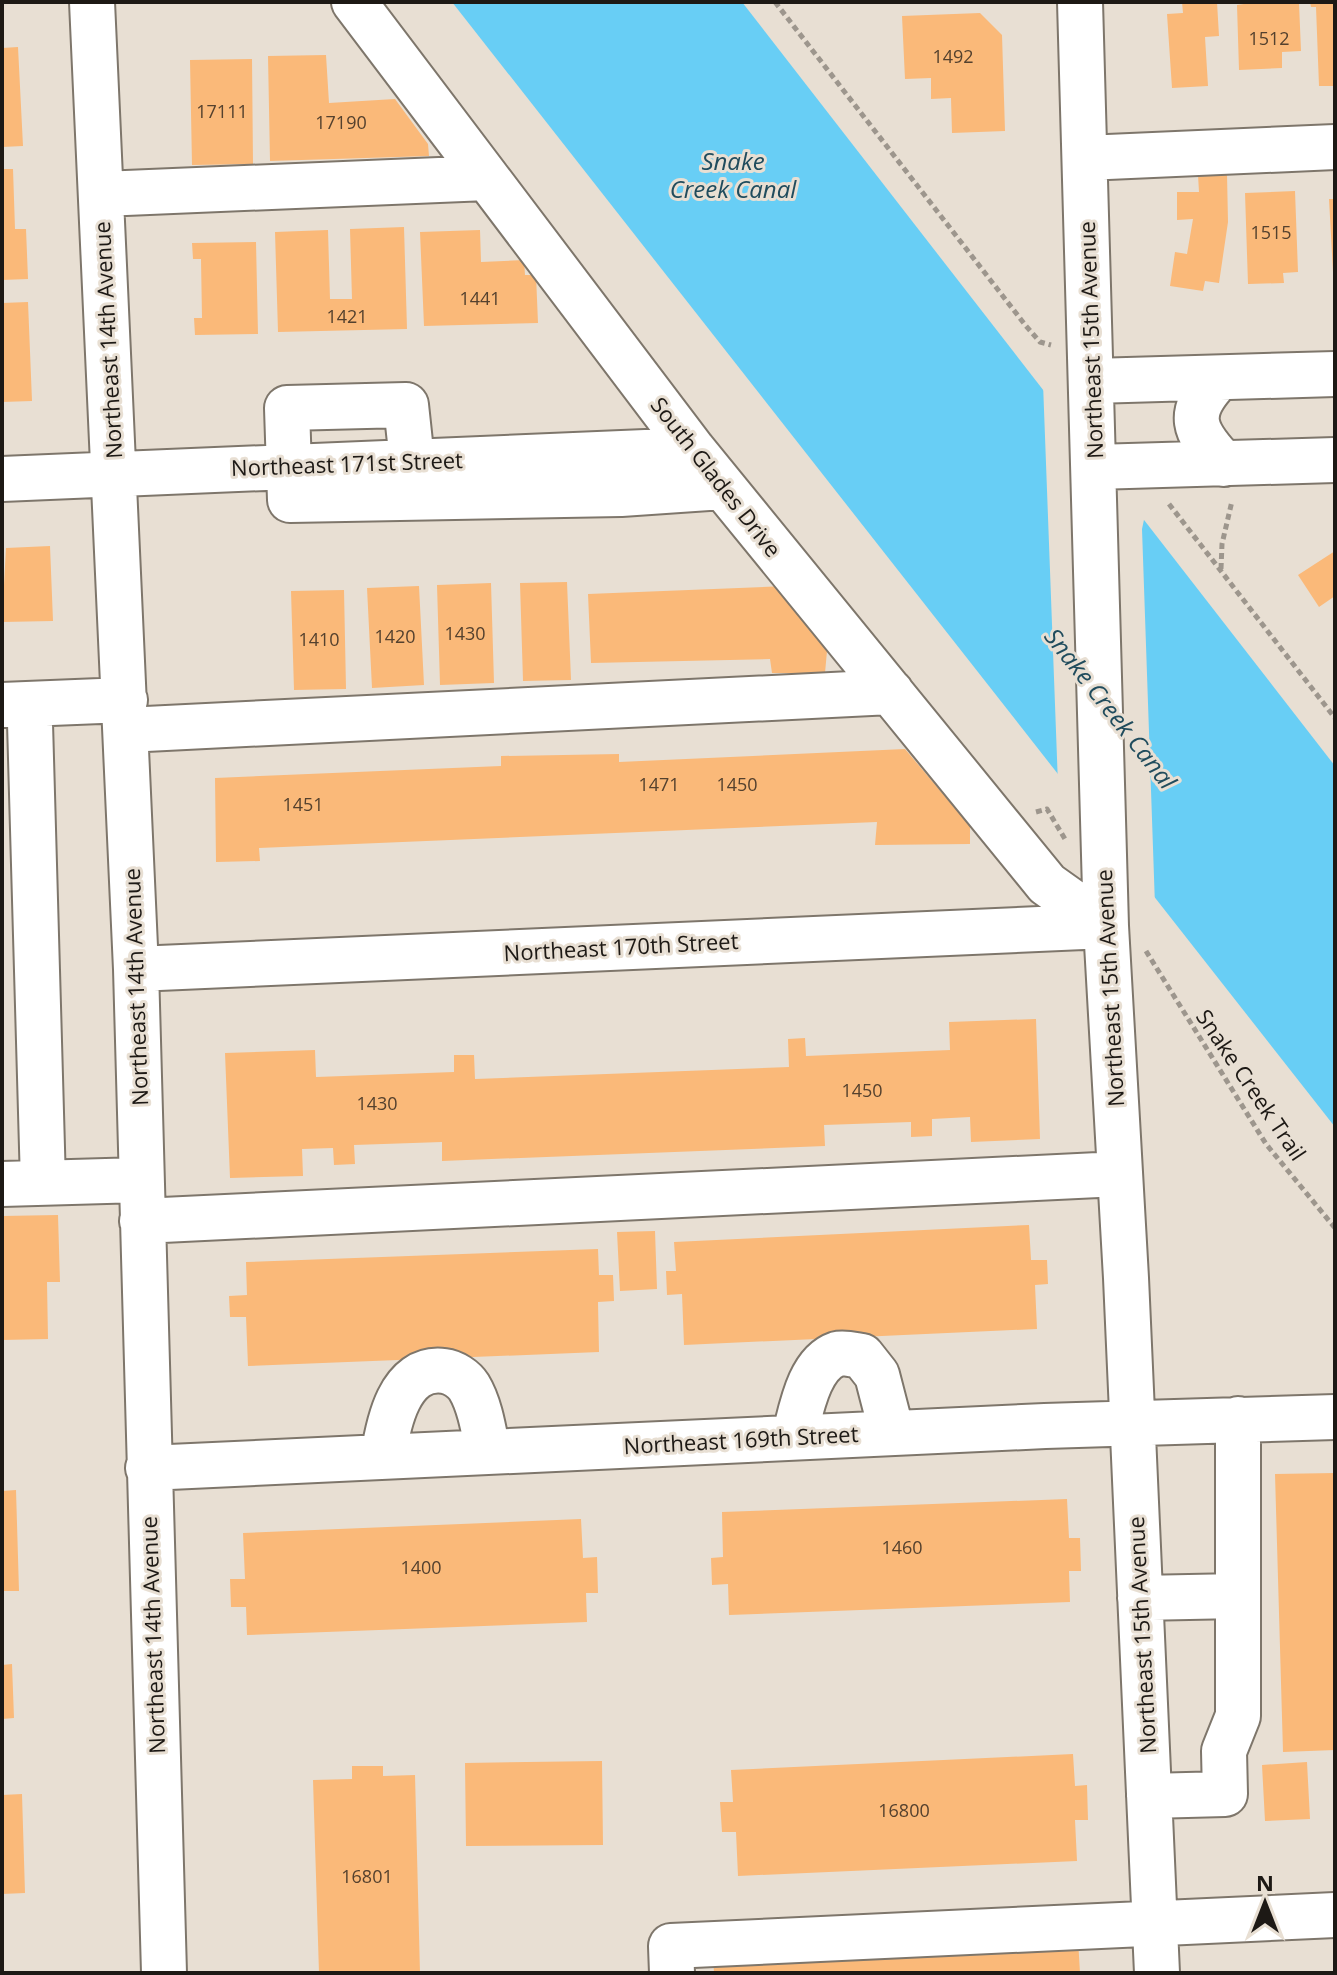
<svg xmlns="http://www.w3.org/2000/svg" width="1337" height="1975" viewBox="0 0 1337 1975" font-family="'Open Sans',sans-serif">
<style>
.water{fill:#68cef5}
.pier{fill:#e8dfd3}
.building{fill:#fab979}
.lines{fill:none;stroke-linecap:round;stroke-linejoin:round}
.minor-casing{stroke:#7e766b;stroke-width:48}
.path{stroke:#9d968d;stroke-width:5;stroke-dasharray:6 4;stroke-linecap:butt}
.minor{stroke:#fff;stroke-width:44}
.labels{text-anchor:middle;stroke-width:6;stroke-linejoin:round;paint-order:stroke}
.number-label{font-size:18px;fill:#54412e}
.street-label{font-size:22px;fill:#1d1915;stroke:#e8dfd3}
.water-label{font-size:24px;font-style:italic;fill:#204c5d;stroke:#e8dfd3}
</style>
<rect width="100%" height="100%" fill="#e8dfd3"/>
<path class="water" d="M452,2H742L1335,766V1127Z"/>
<path class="pier" d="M1043,383L1145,515L1142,529L1155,906L1058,785Z"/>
<path class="building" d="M1182,2H1217L1219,36L1205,37L1208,86L1172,88L1167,14L1183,13Z
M1257,2L1299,3L1301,51L1282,52V68L1239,70L1237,5Z
M1310,2H1335V86H1319L1316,7H1311Z
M980,13L1002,35L1005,131L952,133L951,98L931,99V78L905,79L902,16Z
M18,47L23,146L2,147V48Z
M326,55L329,103L395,99L428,144L429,156L270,161L268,56Z
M252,59L253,164L192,165L190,60Z
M2,169H13L15,229H26L28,279L2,280Z
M1227,174L1228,222L1219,283L1205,281L1203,291L1170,286L1175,252L1187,254L1193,219L1177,220V192H1199L1198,175Z
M1295,191L1298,272L1283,273L1284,283L1248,284L1245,193Z
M1329,199H1335V272H1333Z
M404,227L407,329L278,332L275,232L328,230L330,299H352L350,229Z
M480,230L481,262L524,260L525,275H536L538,323L424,326L420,232Z
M256,242L258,334L195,335L194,318H202L201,259H193L192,243Z
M28,302L32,401L2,402V303Z
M50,546L53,621L2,622L6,548Z
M1335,551V596L1319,607L1298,575Z
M567,582L571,680L523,681L520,583Z
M491,583L494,683L440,685L437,585Z
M419,586L424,685L372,688L367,588Z
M786,586L784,596L827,651L825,673H772L770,659L591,663L588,594Z
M344,590L346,689L294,690L291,591Z
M905,749L970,826V844L875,845L877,822L259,848L260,861L216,862L215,778L501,766V756L619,754V762Z
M1036,1019L1040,1139L971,1142L970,1117L932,1119V1136L911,1137V1122L824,1125L825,1146L442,1161V1142L354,1145L355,1164L334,1165L333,1148L302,1149L303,1176L230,1178L225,1053L315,1050L316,1077L454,1072V1055H474L475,1079L789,1067L788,1039L805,1038L806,1056L950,1050L949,1022Z
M58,1215L60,1282H47L48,1339L2,1340V1216Z
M1029,1225L1031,1260H1047L1048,1284L1035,1285L1037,1329L684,1345L682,1294L667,1295L666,1271H676L674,1242Z
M655,1231L657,1289L620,1291L617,1232Z
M598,1249L599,1275H613L614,1301L598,1302L599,1352L248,1366L246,1317H230L229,1296L247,1295L246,1262Z
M1335,1473V1750L1283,1752L1275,1474Z
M16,1490L19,1591H2V1491Z
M1067,1499L1069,1538H1080L1081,1571H1069L1070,1602L729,1615L728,1584L712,1585L711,1558L723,1557L722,1512Z
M581,1519L583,1558L597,1557L598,1593H586L587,1622L247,1635L246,1607H231L230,1579H245L243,1533Z
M12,1664L14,1718L2,1719V1665Z
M1073,1754L1075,1786L1087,1785L1088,1820H1075L1077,1861L738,1876L736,1832H722L720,1802H733L731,1770Z
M602,1761L603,1845L466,1846L465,1763Z
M1307,1762L1310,1819L1265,1821L1262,1765Z
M352,1766H383V1776L415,1775L420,1973H319L313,1780L352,1779Z
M22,1794L25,1893L2,1894V1795Z
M1078,1939L1080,1973H714L713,1956Z"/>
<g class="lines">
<defs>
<path id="minor" d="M92,2L136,969L164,1973
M354,2L693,450L1047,884L1106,926
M1080,2L1106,926L1126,1278L1157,1973
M1085,158L1335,147
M102,194L487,178
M1218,379C1185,414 1193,431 1224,464
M1093,381L1335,374
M412,461L406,405L287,408L290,500L621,494L723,487
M1095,467L1335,460
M2,479L693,450
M2,705L125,700
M30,723L43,1183
M126,730L891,692
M136,969L1106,926
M2,1184L141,1180
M142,1221L1119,1174
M794,1437C801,1412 808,1364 837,1354C844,1352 855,1355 862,1356L877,1375L892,1433
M383,1457C388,1425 399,1365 444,1371C453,1372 464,1379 469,1387C480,1405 484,1432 488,1452
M148,1468L1045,1426L1335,1417
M1140,1598L1238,1596
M1149,1796L1225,1794L1224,1751L1238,1716V1419
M672,1973L671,1946L1335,1915"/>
</defs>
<use href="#minor" class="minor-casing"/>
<path class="path" d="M775,2L1026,326L1040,342L1051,345
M1169,504L1335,718
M1221,569L1222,544L1232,501
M1036,812L1047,809L1065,839
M1146,951L1266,1144L1335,1228"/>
<use href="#minor" class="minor"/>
</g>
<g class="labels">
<g class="number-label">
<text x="1269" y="45">1512</text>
<text x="953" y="63">1492</text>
<text x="222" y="118">17111</text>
<text x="341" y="129">17190</text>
<text x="1271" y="239">1515</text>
<text x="480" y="305">1441</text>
<text x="347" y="323">1421</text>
<text x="465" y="640">1430</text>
<text x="395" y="643">1420</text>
<text x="319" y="646">1410</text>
<text x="659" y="791">1471</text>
<text x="737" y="791">1450</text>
<text x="303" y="811">1451</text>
<text x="862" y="1097">1450</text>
<text x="377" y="1110">1430</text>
<text x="902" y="1554">1460</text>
<text x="421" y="1574">1400</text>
<text x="904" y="1817">16800</text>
<text x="367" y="1883">16801</text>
</g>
<g class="street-label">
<text transform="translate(108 340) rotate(-93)" y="8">Northeast 14th Avenue</text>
<text transform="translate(1091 340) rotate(-92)" y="8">Northeast 15th Avenue</text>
<text transform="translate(347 464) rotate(-2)" y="8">Northeast 171st Street</text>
<text transform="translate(716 477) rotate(52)" y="8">South Glades Drive</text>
<text transform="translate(621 947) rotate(-3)" y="8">Northeast 170th Street</text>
<text transform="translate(136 987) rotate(-92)" y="8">Northeast 14th Avenue</text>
<text transform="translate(1110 988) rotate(-93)" y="8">Northeast 15th Avenue</text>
<text transform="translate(1251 1085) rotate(56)" y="8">Snake Creek Trail</text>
<text transform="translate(741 1440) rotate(-3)" y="8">Northeast 169th Street</text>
<text transform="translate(153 1635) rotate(-92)" y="8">Northeast 14th Avenue</text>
<text transform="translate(1142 1635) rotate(-93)" y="8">Northeast 15th Avenue</text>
</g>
<g class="water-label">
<text x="733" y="170">Snake<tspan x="733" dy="28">Creek Canal</tspan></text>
<text transform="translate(1110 709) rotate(52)" y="8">Snake Creek Canal</text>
</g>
</g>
<rect width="1337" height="1975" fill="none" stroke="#1d1915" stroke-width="8"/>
<g transform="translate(1265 1903)" stroke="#e8dfd3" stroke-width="6" paint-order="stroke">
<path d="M0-6L14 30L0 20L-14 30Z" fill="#1d1915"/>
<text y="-12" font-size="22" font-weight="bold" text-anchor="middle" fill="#1d1915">N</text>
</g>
</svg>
